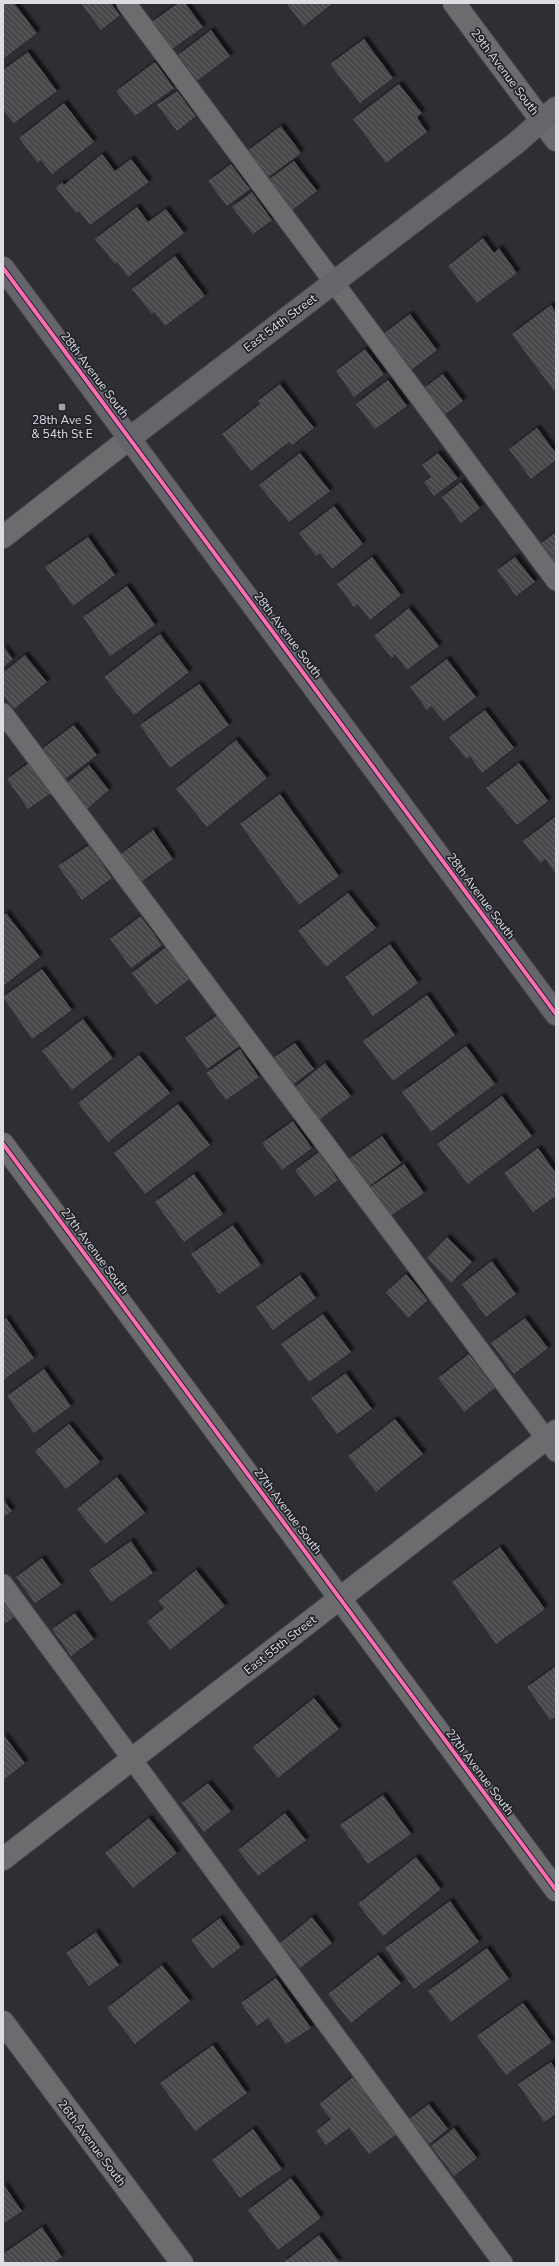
<svg xmlns="http://www.w3.org/2000/svg" width="559" height="2266" viewBox="0 0 559 2266" font-family="'Nunito Sans',sans-serif">
<style>
.building{fill:url(#building-back-hatch);filter:url(#shadow)}
.lines{fill:none;stroke-linecap:round;stroke-linejoin:round}
.lane-casing{stroke:#4a4b4f;stroke-width:21}
.street-casing{stroke:#4a4b4f;stroke-width:24}
.secondary-casing{stroke:#4a4b4f;stroke-width:24}
.lane{stroke:#6c6c6f;stroke-width:19}
.street{stroke:#6c6c6f;stroke-width:22}
.secondary{stroke:#65656b;stroke-width:22}
.cycleway-casing{stroke:#23232b;stroke-width:6}
.cycleway{stroke:#f96db3;stroke-width:4}
.poi-dot{fill:#a0a0a5;stroke:#23232b;stroke-width:1.5}
.labels{text-anchor:middle;stroke-width:3.5;stroke-linejoin:round;paint-order:stroke}
.street-label{font-size:12px;fill:#dddde2;stroke:#23232b}
.poi-label{font-size:12px;fill:#dddde2;stroke:#23232b}
</style>
<defs>
<pattern id="building-back-hatch" width="6" height="6" patternUnits="userSpaceOnUse"><rect width="6" height="6" fill="#4a494b"/><path d="M-1 5l2 2M0 0l6 6M5-1l2 2" fill="none" stroke="#646365"/></pattern>
<filter id="shadow"><feDropShadow dx="3.5" dy="-3.5" stdDeviation="1" flood-color="#0009"/></filter>
</defs>
<rect width="100%" height="100%" fill="#2e2e33"/>
<path class="building" d="M3,3H14L37,33L3,59Z
M85,3H111L120,15L101,30L82,5Z
M178,3H185L203,27L172,49L152,22Z
M286,3H333L304,26Z
M211,30L230,56L197,81L178,55Z
M364,39L393,78L360,103L330,64Z
M28,52L57,91L14,123L3,110V70Z
M155,62L174,88L135,116L116,91Z
M399,84L422,113L417,117L427,132L386,163L353,119Z
M177,91L196,116L177,131L157,105Z
M64,103L94,142L52,174L41,160L38,163L19,138Z
M281,126L301,153L267,178L247,151Z
M102,154L115,171L131,159L149,182L90,225L79,211L76,213L56,188L62,182L64,185Z
M294,161L317,191L291,211L268,180Z
M231,164L250,189L227,206L208,181Z
M252,192L272,220L253,234L232,207Z
M137,207L148,222L166,209L184,233L128,277L117,262L115,264L95,239Z
M483,238L494,253L499,248L517,273L477,303L448,266Z
M175,256L205,296L165,326L154,312L152,314L132,289Z
M551,305L556,312V389L554,391L512,334Z
M410,314L437,350L410,371L383,334Z
M365,349L384,374L354,397L336,371Z
M443,374L463,401L443,416L424,388Z
M388,380L407,406L375,429L356,404Z
M280,384L314,428L292,445L289,442L251,471L222,434L260,404L258,401Z
M537,428L556,453V460L531,479L509,449Z
M300,453L330,491L289,522L259,485Z
M438,453L458,478L434,496L424,482L431,477L422,465Z
M461,482L480,508L461,523L442,497Z
M334,506L363,544L332,569L320,553L316,556L299,533Z
M556,532V566L540,544Z
M88,537L115,575L73,606L45,567Z
M372,557L401,595L370,620L358,604L354,607L337,584Z
M515,557L535,582L516,596L497,570Z
M127,586L155,625L110,656L83,617Z
M409,608L439,646L407,670L395,654L392,658L374,636Z
M160,634L189,672L134,715L104,677Z
M3,646L13,659L3,667Z
M25,655L47,682L14,709L3,695V673Z
M447,659L476,697L444,721L431,706L427,710L410,687Z
M199,684L229,725L170,768L140,725Z
M485,710L514,748L482,773L470,756L466,759L449,737Z
M74,725L97,755L65,779L42,749Z
M236,740L267,778L207,827L176,789Z
M29,763L51,793L28,809L7,779Z
M519,763L548,801L517,825L486,788Z
M89,765L109,790L87,809L67,783Z
M280,794L339,876L299,905L240,824Z
M556,816V874L545,859L540,863L523,841Z
M153,830L173,859L141,882L121,854Z
M89,845L112,878L82,900L58,866Z
M348,893L376,928L326,967L298,931Z
M6,913L40,957L3,986V915Z
M141,916L162,945L131,968L110,939Z
M390,944L418,983L373,1016L345,977Z
M166,947L191,978L156,1005L132,973Z
M42,969L72,1010L32,1039L3,997Z
M427,995L455,1035L393,1081L363,1041Z
M223,1011L245,1042L207,1069L185,1038Z
M83,1019L113,1058L72,1090L42,1051Z
M295,1043L314,1069L292,1085L273,1058Z
M466,1046L495,1084L431,1132L402,1092Z
M240,1049L259,1077L226,1100L206,1073Z
M139,1055L170,1093L108,1142L78,1103Z
M325,1063L351,1096L319,1120L294,1088Z
M502,1096L532,1136L468,1184L437,1144Z
M178,1104L210,1145L145,1194L114,1153Z
M293,1121L312,1148L282,1170L262,1143Z
M382,1136L401,1163L368,1187L349,1159Z
M538,1148L556,1173V1196L533,1212L504,1173Z
M319,1152L338,1180L315,1197L295,1170Z
M404,1164L424,1193L389,1217L369,1188Z
M194,1174L223,1214L184,1242L155,1202Z
M233,1225L261,1265L219,1294L191,1254Z
M447,1237L472,1262L451,1283L427,1258Z
M492,1261L516,1294L486,1317L462,1284Z
M406,1274L428,1300L408,1318L386,1292Z
M300,1275L316,1298L273,1330L256,1307Z
M323,1314L351,1352L309,1382L281,1344Z
M6,1318L34,1358L3,1380V1320Z
M525,1318L548,1348L514,1374L491,1343Z
M469,1354L495,1388L464,1412L438,1378Z
M44,1369L71,1406L34,1433L7,1396Z
M346,1373L372,1409L337,1434L311,1398Z
M395,1419L423,1454L376,1492L348,1456Z
M69,1424L100,1462L66,1489L35,1451Z
M117,1477L145,1513L105,1544L77,1509Z
M3,1499L12,1511L3,1517Z
M131,1541L153,1573L111,1602L89,1570Z
M500,1547L545,1609L496,1644L452,1582Z
M42,1558L61,1585L35,1603L16,1577Z
M196,1570L225,1606L170,1650L147,1622L164,1608L158,1601Z
M3,1595L17,1615L3,1625Z
M75,1613L94,1639L71,1656L52,1629Z
M556,1666V1716L550,1720L527,1687Z
M314,1698L339,1729L278,1778L253,1747Z
M3,1734L25,1763L3,1780Z
M208,1783L231,1811L204,1832L182,1803Z
M383,1795L411,1834L368,1864L340,1825Z
M285,1813L306,1840L258,1876L238,1850Z
M149,1818L177,1853L133,1888L105,1853Z
M416,1857L441,1889L383,1936L358,1904Z
M450,1901L479,1942L414,1989L385,1948Z
M312,1917L332,1943L300,1968L280,1943Z
M220,1918L241,1947L212,1969L191,1940Z
M96,1932L119,1965L89,1986L66,1953Z
M487,1948L509,1979L451,2022L428,1991Z
M378,1955L401,1983L351,2023L328,1994Z
M162,1965L190,2001L135,2044L107,2008Z
M276,1978L311,2028L286,2044L268,2018L257,2026L241,2003Z
M523,2003L552,2042L506,2075L477,2036Z
M213,2045L247,2093L195,2131L160,2083Z
M551,2062L556,2070V2114L544,2122L518,2084Z
M353,2077L397,2134L369,2154L349,2128L326,2145L316,2131L331,2119L319,2104Z
M429,2104L448,2129L429,2144L409,2119Z
M454,2128L477,2158L454,2176L431,2146Z
M253,2129L282,2169L240,2198L212,2160Z
M291,2178L321,2218L278,2250L248,2210Z
M4,2185L22,2211L3,2224V2186Z
M42,2227L62,2257L53,2263H3V2254Z
M319,2235L340,2263H283Z"/>
<g class="lines">
<defs>
<path id="lane" d="M126,3L556,581
M3,713L556,1452
M3,1584L503,2263"/>
<path id="street" d="M454,3L556,140
M3,537L130,438
M3,1144L556,1890
M3,1859L556,1431
M3,2022L182,2263"/>
<path id="secondary" d="M3,268L556,1014
M130,438L515,144L556,108"/>
</defs>
<use href="#lane" class="lane-casing"/>
<use href="#street" class="street-casing"/>
<use href="#secondary" class="secondary-casing"/>
<use href="#lane" class="lane"/>
<use href="#street" class="street"/>
<use href="#secondary" class="secondary"/>
<defs>
<path id="cycleway" d="M3,268L556,1014
M3,1144L556,1890"/>
</defs>
<use href="#cycleway" class="cycleway-casing"/>
<use href="#cycleway" class="cycleway"/>
</g>
<rect class="poi-dot" x="58" y="403" width="8" height="8" rx="2"/>
<g class="labels">
<g class="street-label">
<text transform="translate(505 72) rotate(53)" y="4">29th Avenue South</text>
<text transform="translate(280 323) rotate(-37)" y="4">East 54th Street</text>
<text transform="translate(95 375) rotate(53)" y="4">28th Avenue South</text>
<text transform="translate(288 635) rotate(53)" y="4">28th Avenue South</text>
<text transform="translate(481 896) rotate(53)" y="4">28th Avenue South</text>
<text transform="translate(95 1251) rotate(53)" y="4">27th Avenue South</text>
<text transform="translate(288 1511) rotate(53)" y="4">27th Avenue South</text>
<text transform="translate(280 1645) rotate(-38)" y="4">East 55th Street</text>
<text transform="translate(480 1772) rotate(53)" y="4">27th Avenue South</text>
<text transform="translate(92 2143) rotate(53)" y="4">26th Avenue South</text>
</g>
<g class="poi-label">
<text x="62" y="424">28th Ave S<tspan x="62" dy="14">&amp; 54th St E</tspan></text>
</g>
</g>
<rect width="559" height="2266" fill="none" stroke="#dddde2" stroke-width="8"/>
</svg>
